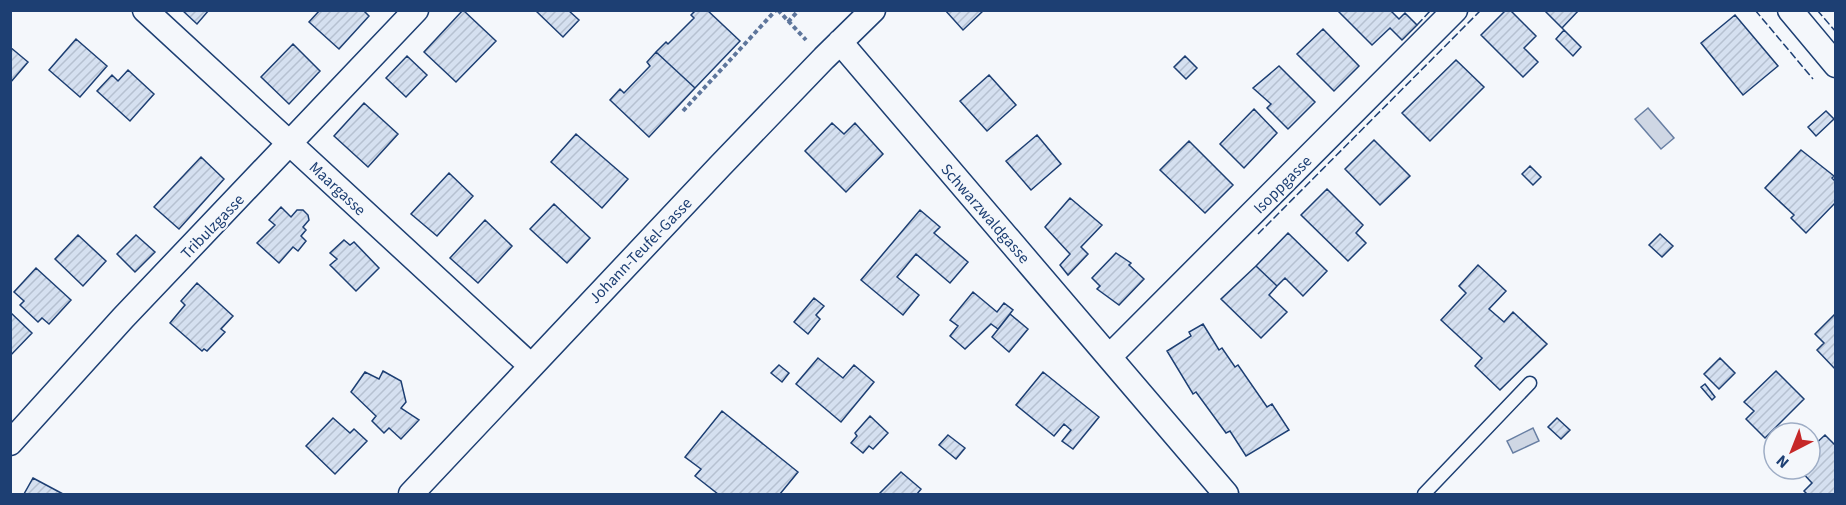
<svg xmlns="http://www.w3.org/2000/svg" width="1846" height="505" viewBox="0 0 1846 505" font-family="'Source Sans 3',sans-serif">
<style>
.water{fill:#cfd7e4;stroke:#687fa3;stroke-width:1.5}
.building{fill:url(#building-hatch);stroke:#1d3f73;stroke-width:1.5}
.lines{fill:none;stroke-linecap:round;stroke-linejoin:round}
.service-casing{stroke:#1d3f73;stroke-width:15}
.minor-casing{stroke:#1d3f73;stroke-width:27}
.path{stroke:#5e769c;stroke-width:4;stroke-dasharray:4.5 3;stroke-linecap:butt}
.service{stroke:#f4f7fb;stroke-width:12}
.minor{stroke:#f4f7fb;stroke-width:24}
.fence{stroke:#1d3f73;stroke-width:1.5;stroke-dasharray:8 3;stroke-linecap:butt}
.labels{text-anchor:middle;stroke-width:4.5;stroke-linejoin:round;paint-order:stroke}
.street-label{font-size:16px;fill:#1d3f73;stroke:#f4f7fb}
</style>
<defs>
<pattern id="building-hatch" width="6" height="6" patternUnits="userSpaceOnUse" patternTransform="scale(1.5)"><rect width="6" height="6" fill="#d5e0f0"/><path d="M-1 1l2-2M0 6l6-6M5 7l2-2" fill="none" stroke="#b6c1d1"/></pattern>
</defs>
<rect width="100%" height="100%" fill="#f4f7fb"/>
<path class="water" d="M1648,108L1674,138L1661,149L1635,119Z
M1533,428L1539,441L1513,453L1507,441Z"/>
<path class="building" d="M182,10H209L197,24Z
M320,10H363L369,16L339,49L309,22Z
M463,10L496,41L456,82L424,52Z
M535,10H568L579,20L563,37Z
M696,10H707L740,41L695,88L656,52L666,42L668,44L694,18L691,15Z
M945,10H984L963,30Z
M1337,10H1390L1399,19L1405,13L1417,25L1402,40L1390,28L1372,45Z
M1506,10H1510L1536,36L1524,48L1538,62L1523,77L1481,35Z
M1544,10H1579L1562,28L1581,47L1573,56L1556,39L1564,30Z
M1735,15L1778,66L1743,95L1701,43Z
M1323,29L1359,66L1334,91L1297,54Z
M76,39L107,66L80,97L49,70Z
M293,44L320,71L289,104L261,77Z
M10,47L28,62L10,83Z
M656,52L695,88L649,137L610,100L620,89L624,93L650,66L647,62Z
M407,56L427,75L406,97L386,78Z
M1185,56L1197,68L1186,79L1174,67Z
M1456,60L1484,87L1430,141L1402,113Z
M1279,66L1315,102L1288,129L1267,108L1271,104L1253,88Z
M128,70L154,94L130,121L97,91L112,75L118,81Z
M989,75L1016,105L987,131L960,101Z
M364,103L398,134L368,167L334,136Z
M1254,109L1277,133L1244,168L1220,144Z
M1826,111L1834,119L1816,136L1808,127Z
M832,123L844,134L855,123L883,154L846,192L805,151Z
M576,134L628,179L602,208L551,162Z
M1037,135L1061,164L1031,190L1006,161Z
M1374,140L1410,176L1380,205L1345,169Z
M1189,141L1233,185L1205,213L1160,170Z
M1801,150L1834,176L1832,178L1836,182V202L1806,233L1791,218L1794,215L1765,188Z
M201,157L224,179L179,229L154,207Z
M1530,166L1541,177L1533,185L1522,174Z
M449,173L473,196L437,236L411,214Z
M1327,189L1363,225L1356,233L1366,243L1348,261L1301,215Z
M1070,198L1102,225L1081,247L1088,254L1068,275L1060,265L1070,254L1045,227Z
M554,204L590,238L567,263L530,229Z
M281,207L291,217L297,210H303L308,215L309,220L303,227L306,230L301,236L306,241L298,251L293,247L279,263L257,243L275,225L269,220Z
M920,210L940,227L934,233L968,262L950,283L916,254L897,277L919,295L903,315L861,280Z
M485,220L512,246L478,283L450,258Z
M1288,233L1327,271L1303,296L1285,278L1277,286L1256,266Z
M1660,234L1673,246L1662,257L1649,245Z
M78,235L106,261L83,286L55,259Z
M136,235L155,252L135,272L117,254Z
M344,240L350,245L354,242L379,268L356,291L330,265L337,259L330,253Z
M1116,253L1131,263L1129,265L1144,279L1119,305L1097,289L1100,286L1092,278Z
M1478,265L1506,291L1489,309L1504,322L1513,312L1547,344L1500,390L1475,366L1482,358L1441,320L1466,293L1459,286Z
M1256,266L1277,286L1269,295L1287,312L1261,338L1221,299Z
M36,268L71,300L49,324L42,318L38,322L20,305L24,301L14,292Z
M197,283L233,316L221,329L225,332L207,351L204,349L202,351L170,323L185,305L181,301Z
M973,292L997,312L1004,303L1013,310L998,329L991,324L965,349L950,336L958,326L950,320Z
M814,298L824,306L816,315L820,319L808,334L794,322Z
M10,312L32,333L10,356Z
M1836,313V368L1835,369L1817,350L1824,343L1815,334Z
M1010,314L1028,329L1009,352L992,337Z
M1203,324L1219,350L1222,348L1235,367L1238,365L1267,407L1272,404L1289,430L1246,456L1230,431L1226,433L1196,392L1193,394L1167,351L1191,336L1189,332Z
M818,358L843,378L854,365L874,382L841,422L796,384Z
M1720,358L1735,373L1719,389L1704,374Z
M779,365L789,373L782,382L771,373Z
M383,371L401,381L406,402L401,408L419,420L401,439L389,428L384,433L372,421L376,416L351,392L365,372L379,379Z
M1776,371L1804,399L1765,438L1746,419L1754,411L1744,402Z
M1043,372L1099,417L1073,449L1062,441L1071,430L1064,424L1054,436L1016,405Z
M1705,384L1715,397L1712,400L1701,387Z
M722,411L798,472L780,494H718L695,476L701,469L685,457Z
M870,416L888,433L873,449L869,446L863,453L851,443L857,436L855,433Z
M333,418L350,433L354,429L367,441L335,474L306,446Z
M1557,418L1570,430L1561,439L1548,427Z
M948,435L965,448L956,459L939,445Z
M1825,435L1836,446V494H1807L1804,491L1812,483L1799,469H1810V449Z
M901,472L921,489L917,494H879Z
M33,478L63,494H24Z"/>
<g class="lines">
<defs>
<path id="service" d="M1424,494L1530,383"/>
<path id="minor" d="M145,10L530,365
M1790,10L1836,65
M840,42L1226,494
M1109,357L1455,10
M10,443L123,318L416,10
M411,494L720,166L824,58L873,10"/>
</defs>
<use href="#service" class="service-casing"/>
<use href="#minor" class="minor-casing"/>
<path class="path" d="M778,10L806,40
M788,22L799,10
M683,111L776,10"/>
<use href="#service" class="service"/>
<use href="#minor" class="minor"/>
<path class="fence" d="M1755,10L1813,79
M1817,10L1836,32
M1417,25L1431,10
M1258,234L1481,10"/>
</g>
<g class="labels">
<g class="street-label">
<text transform="translate(1282 184) rotate(-45)" y="6">Isoppgasse</text>
<text transform="translate(338 188) rotate(43)" y="6">Maargasse</text>
<text transform="translate(986 213) rotate(49)" y="6">Schwarzwaldgasse</text>
<text transform="translate(212 226) rotate(-46)" y="6">Tribulzgasse</text>
<text transform="translate(640 250) rotate(-46)" y="6">Johann-Teufel-Gasse</text>
</g>
</g>
<rect width="1846" height="505" fill="none" stroke="#1d3f73" stroke-width="24"/>
<g transform="translate(1792 451) rotate(222)"><circle r="28" fill="#f4f7fb" stroke="#9eadc5" stroke-width="1.5"/>
<path d="M0-4.5L10 22L0 15L-10 22Z" fill="#c62828"/>
<text y="-9" font-size="16" font-weight="bold" text-anchor="middle" fill="#1d3f73">N</text>
</g>
</svg>
